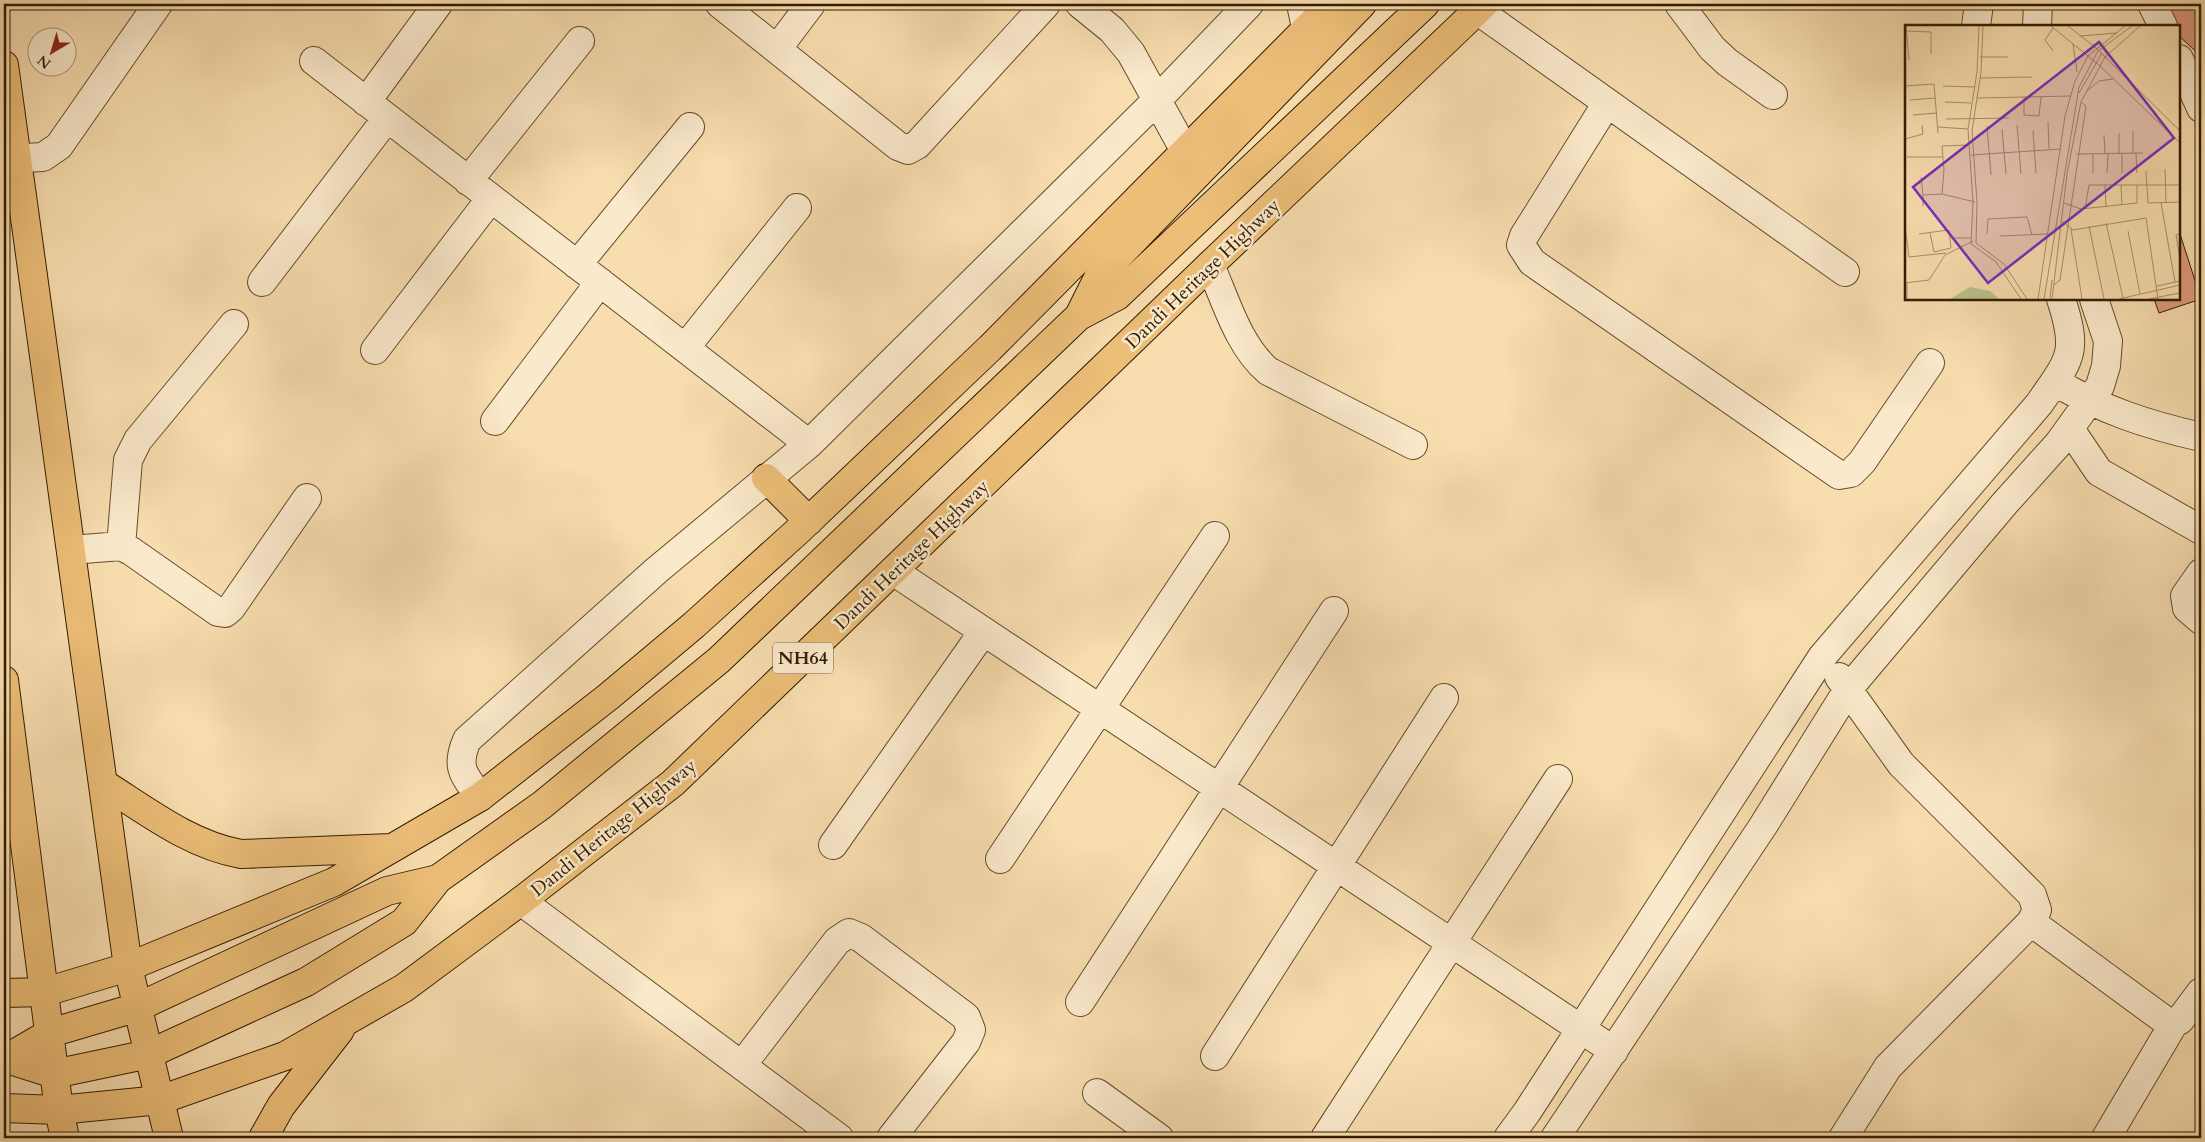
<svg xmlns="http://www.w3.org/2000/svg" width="2205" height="1142" viewBox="0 0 2205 1142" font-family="Cardo,serif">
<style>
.building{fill:#df9a7e;stroke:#321c00}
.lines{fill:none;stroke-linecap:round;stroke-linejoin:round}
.minor-casing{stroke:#644c2c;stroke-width:30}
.major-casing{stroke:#321c00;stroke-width:30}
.highway-casing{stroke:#321c00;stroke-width:30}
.minor{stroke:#fae9cb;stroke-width:28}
.major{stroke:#ecbe78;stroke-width:28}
.highway{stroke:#ecbe78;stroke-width:28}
.labels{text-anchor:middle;stroke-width:5;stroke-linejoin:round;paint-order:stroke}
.shield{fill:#fae9cb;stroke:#6e5a3d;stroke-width:1}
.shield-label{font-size:18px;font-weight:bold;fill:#321c00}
.street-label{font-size:19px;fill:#321c00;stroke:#fae9cb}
.inset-road{fill:none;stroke:#a99069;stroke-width:1}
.view{fill:#7b2cbf;fill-opacity:0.15;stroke:#7b2cbf;stroke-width:2.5}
.inset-edge{fill:none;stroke:#321c00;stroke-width:2.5}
</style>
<rect width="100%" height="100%" fill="#f8ddaf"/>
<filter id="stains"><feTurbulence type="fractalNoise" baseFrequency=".004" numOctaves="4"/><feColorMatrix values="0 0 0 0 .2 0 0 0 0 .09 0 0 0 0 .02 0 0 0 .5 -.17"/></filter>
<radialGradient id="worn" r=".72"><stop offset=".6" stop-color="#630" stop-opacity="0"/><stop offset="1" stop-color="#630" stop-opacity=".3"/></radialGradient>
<path class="building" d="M2162,4H2201V56L2179,36V26H2173Z
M2179,231L2201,299L2159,313L2154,299H2179Z"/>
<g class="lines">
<defs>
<path id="minor" d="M720,4L898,146L908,150L917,145L1046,4
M1080,4L1112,30L1131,53L1185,151
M1301,4L1306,28
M1679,4L1712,48L1727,62L1773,95
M2152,4L2163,26
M1477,10L1845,272
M1976,26L1979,4
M2037,26L2038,4
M777,49L811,4
M2179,59L2201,108
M314,61L809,444
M366,102L438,4
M1607,103L1524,236L1521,245L1532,262L1839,475L1851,473L1862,462L1930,363
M4,159L43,157L59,146L158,4
M468,181L580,41
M577,265L690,127
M1210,265C1226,301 1238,345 1268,371L1413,445
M262,282L387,118
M685,348L797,208
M375,350L491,198
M2055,382C2105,411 2145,424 2201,437
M495,421L600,282
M2070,429L2099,472L2201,530
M121,546L128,460L138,440L234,324
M71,550L121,546L131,551L218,612L225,613L231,608L307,498
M893,571L1614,1051
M2201,573L2185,596L2187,608L2201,620
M1839,677L1901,764L2032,895L2037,910L2031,922L1888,1067L1843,1138
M480,797C464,775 455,768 467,740L657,570L809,444L1157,100L1249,4
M833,845L983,632
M1000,859L1215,536
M521,901L839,1138
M2031,922L2166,1021L2174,1023L2180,1020L2201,992
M1080,1002L1334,611
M1215,1056L1444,698
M742,1065L837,941L849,933L861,938L966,1017L971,1030L966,1042L891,1138
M1097,1093L1159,1138
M1325,1138L1558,779
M1508,1138L1527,1112L1822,657L2039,404C2070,359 2079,354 2061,299
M1555,1138L1763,826L1849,688L2005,503L2059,443L2100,386L2106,366L2108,341L2094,299
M2106,1138L2174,1023"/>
<path id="major" d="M4,65L128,967L169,1138
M1079,316L1099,276L1362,4
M4,680L59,1110L65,1138
M4,1058L54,1074L149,1054L306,982L404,922L438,879L542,805L719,660L1079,316L1117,296L1425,4
M7,1058L50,1033L138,1007L387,891L438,879"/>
<path id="highway" d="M766,478L809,521
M104,784C147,811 190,845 241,854L391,848
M4,993L45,992L128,967L334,882L480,797L608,697L694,625L800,529L990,348L1331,4
M4,1108L59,1110L160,1100L285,1056L404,988L521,901L673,783L1210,265L1484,4
M263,1138L281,1106L340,1030"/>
</defs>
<use href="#minor" class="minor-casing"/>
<use href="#major" class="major-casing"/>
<use href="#highway" class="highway-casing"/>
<use href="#minor" class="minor"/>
<use href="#major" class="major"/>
<use href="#highway" class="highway"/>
</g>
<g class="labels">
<rect class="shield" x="773" y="642.5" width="60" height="31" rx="4"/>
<g class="shield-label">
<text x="803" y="664">NH64</text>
</g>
<g class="street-label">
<text transform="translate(1202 273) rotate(-44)" y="7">Dandi Heritage Highway</text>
<text transform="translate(911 554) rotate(-44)" y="7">Dandi Heritage Highway</text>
<text transform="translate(613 827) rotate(-39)" y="7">Dandi Heritage Highway</text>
</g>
</g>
<g transform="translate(1905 25)">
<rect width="275" height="275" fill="#f8ddaf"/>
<path d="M65,262L85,266L94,274H45Z" fill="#bac28d"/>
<path class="inset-road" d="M1,1L4,35M74,1L72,47L63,104L68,177L66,219L91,237L116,274M78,1L76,47L67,106L72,177L71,218L99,239L122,274M146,1L194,40L275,118M163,1L191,23L275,106M148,3L140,15L148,26M2,6L26,7V29M175,11L212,8M168,19L172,47M75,32H103M75,53L127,52M0,61L29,59L33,108M38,61L70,62M181,67L194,56L208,54M174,68L197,28M119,72V90L134,91L136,72M72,73L166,71M5,75L30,73M40,77L66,78M8,90L32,88M41,94L104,93M143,97L144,124M112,100L116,149M82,101L86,150M33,102L63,104M97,104L101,149M128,106L131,148M228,106V128M214,108V129M199,110L200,129M0,114L18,109L17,100M63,120L37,121L39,145L37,169L70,177M231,128L232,148M171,129L238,128M66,130L156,124M2,132H38M260,144L261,178M241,146L243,178L275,177M188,148V129M202,148L203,129M217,148V128M16,152L18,170M200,160L201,182M216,160L217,180M159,178L176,184L232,178V160M256,178L270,257M18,181V170L37,169M180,184L184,160H275M157,196L168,205L241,193L253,274M201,198L218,273M0,201L4,232L41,228M184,201L199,274M166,204L177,274M223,206L235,269M14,209L43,205L44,206L46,223L29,227L25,208M82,209L83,194L122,192L127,210M275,209L271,210L275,234M95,211L143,209M46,213H66M0,258L24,255L40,230L68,216M149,260L155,255L181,81L176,77M252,261L275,256M145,273L147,255M2,274V258M133,274L160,91L170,56L183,31L220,1M139,274L174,62L193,26L227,1M147,274L162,149L176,77L200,32L235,1M214,274L275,260M244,274L275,268"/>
<path class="view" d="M194,17L269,113L83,258L8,162Z"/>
<rect width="275" height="275" class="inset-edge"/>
</g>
<rect width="2205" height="1142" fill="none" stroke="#f8ddaf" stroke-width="20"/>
<rect x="5" y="5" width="2195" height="1132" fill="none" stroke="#321c00" stroke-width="2.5"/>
<rect x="10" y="10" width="2185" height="1122" fill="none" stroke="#321c00"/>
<g transform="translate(52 52) rotate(218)"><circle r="24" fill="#fae9cb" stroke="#aa977a"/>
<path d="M0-4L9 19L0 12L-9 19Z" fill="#8f2418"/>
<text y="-8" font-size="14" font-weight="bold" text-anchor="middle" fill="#321c00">N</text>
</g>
<rect width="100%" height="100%" filter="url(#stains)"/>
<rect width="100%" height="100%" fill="url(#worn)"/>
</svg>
